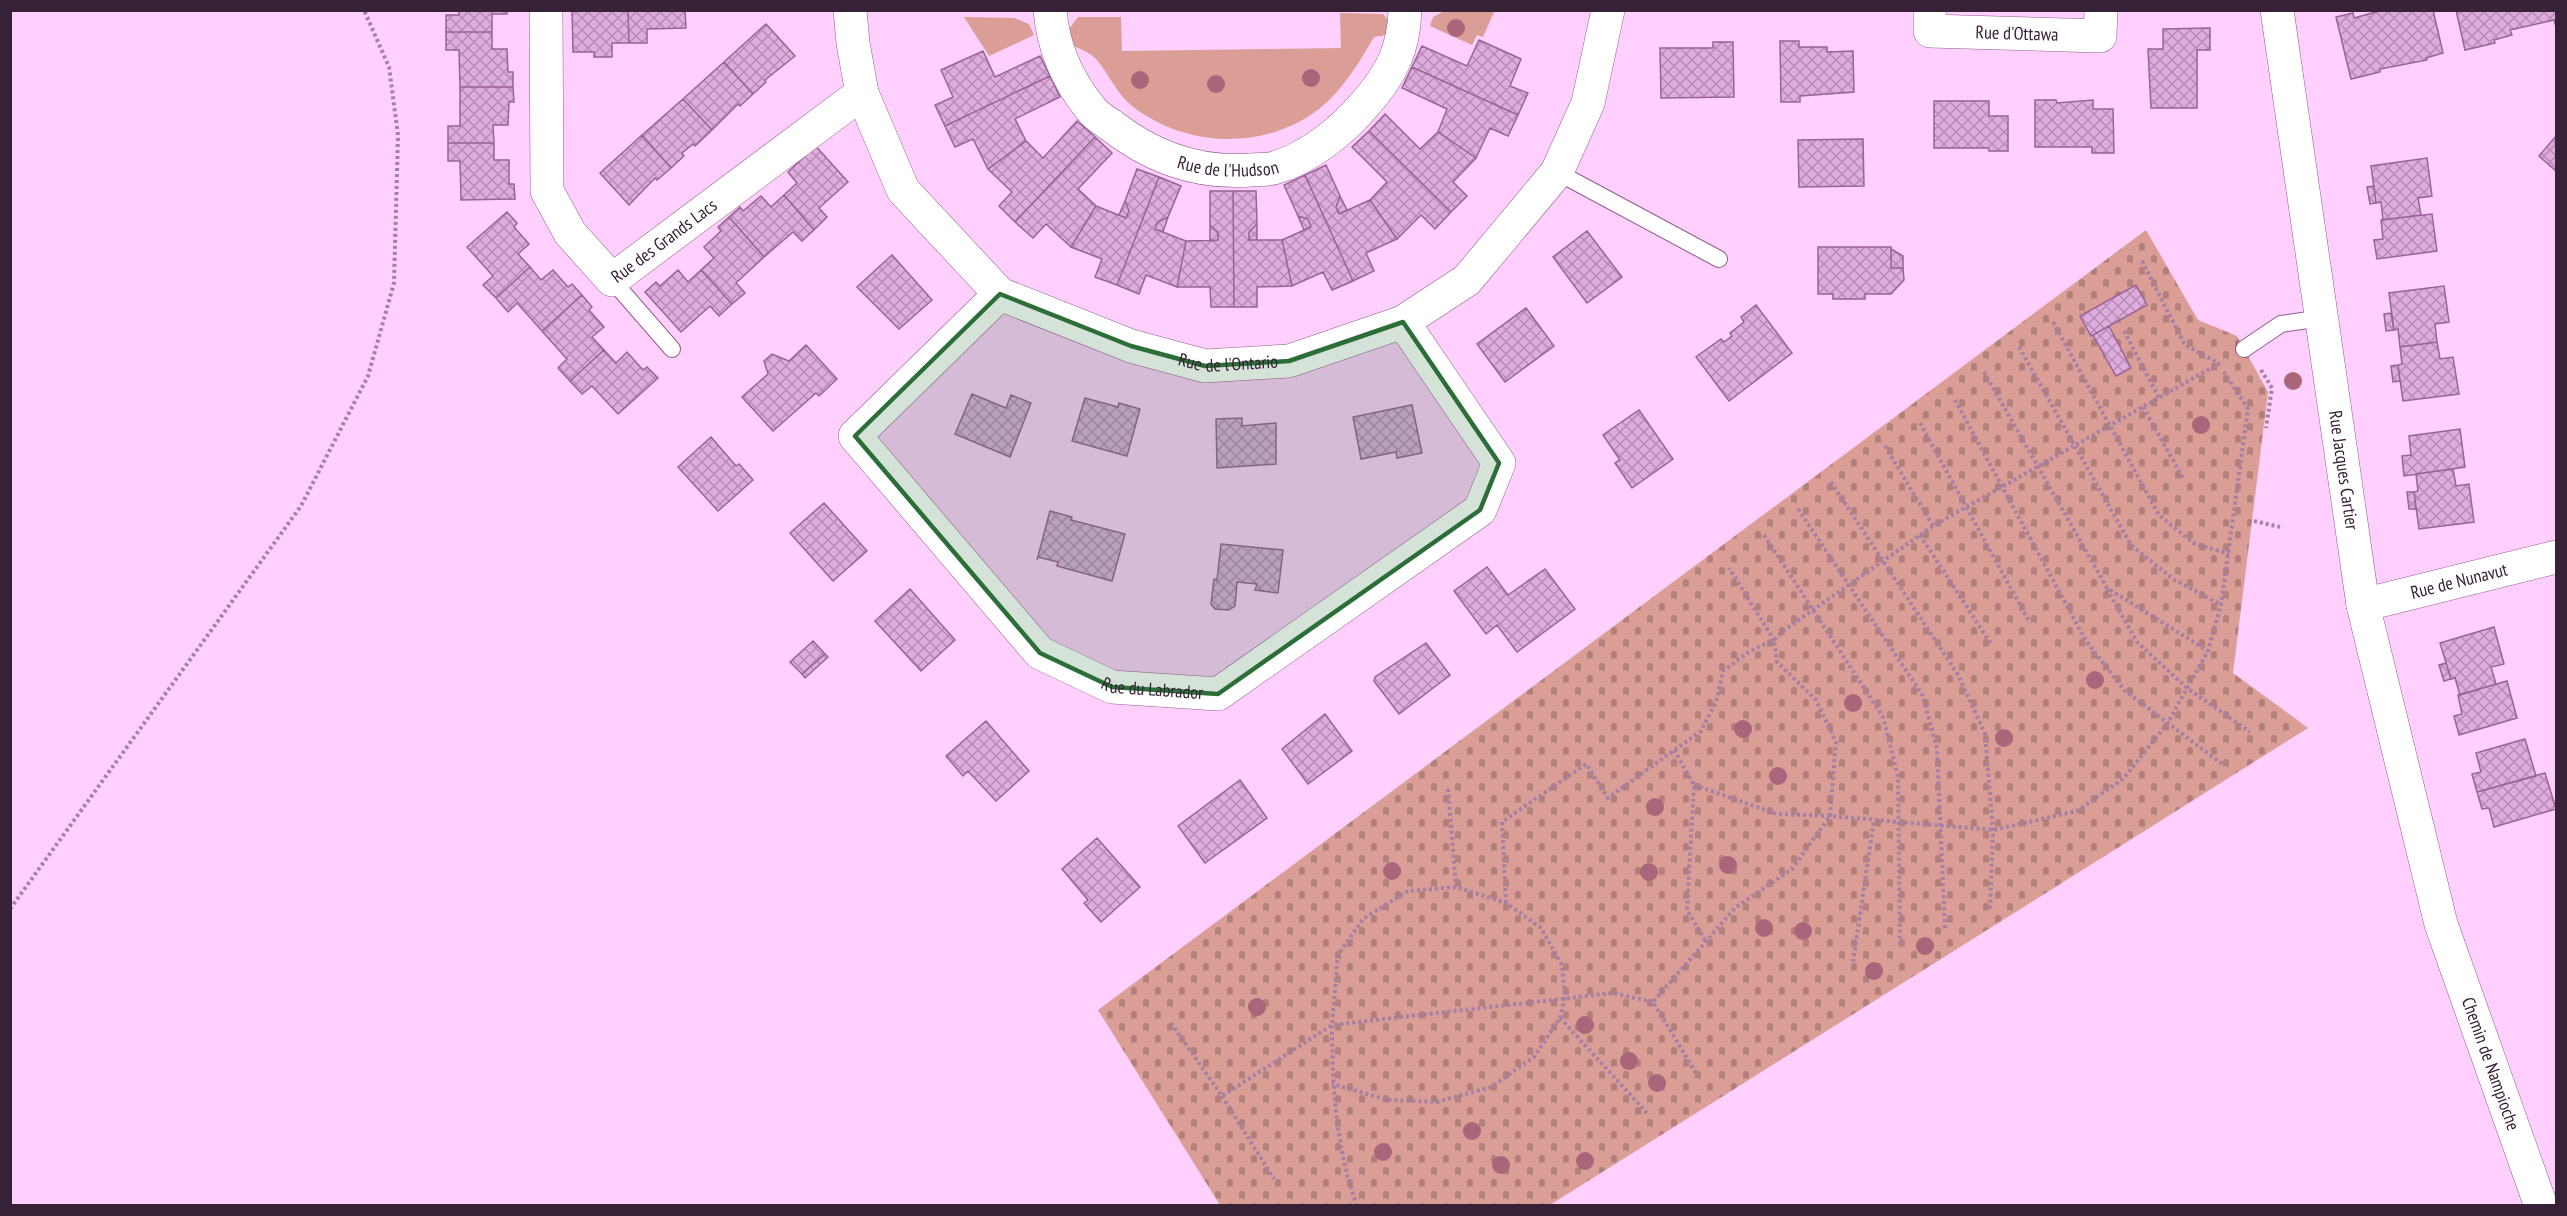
<svg xmlns="http://www.w3.org/2000/svg" width="2567" height="1216" viewBox="0 0 2567 1216" font-family="'PT Sans Narrow',sans-serif">
<style>
.grass{fill:#da9e96}
.cemetery{fill:url(#cemetery-stones)}
.building{fill:url(#building-cross-hatch);stroke:#986397;stroke-width:1.5}
.lines{fill:none;stroke-linecap:round;stroke-linejoin:round}
.service-casing{stroke:#915c90;stroke-width:18}
.minor-casing{stroke:#915c90;stroke-width:34}
.path{stroke:#a580a4;stroke-width:4;stroke-dasharray:3 3;stroke-linecap:butt}
.service{stroke:#fff;stroke-width:16}
.minor{stroke:#fff;stroke-width:33}
.tree{fill:#a9667a}
.marked{fill:#2c6e38;fill-opacity:0.2;stroke:#2c6e38;stroke-width:4.5;stroke-linejoin:round}
.labels{text-anchor:middle;stroke-width:6;stroke-linejoin:round;paint-order:stroke}
.street-label{font-size:18px;fill:#372137;stroke:#fee6fd}
</style>
<defs>
<pattern id="cemetery-stones" width="16" height="16" patternUnits="userSpaceOnUse" patternTransform="scale(1.5)"><rect width="16" height="16" fill="#da9e96"/><path d="M2 7V4a2 2 0 0 1 4 0v3zM10 15v-3a2 2 0 0 1 4 0v3z" fill="#b2807b"/></pattern>
<pattern id="building-cross-hatch" width="8" height="8" patternUnits="userSpaceOnUse" patternTransform="scale(1.5)"><rect width="8" height="8" fill="#dfaddd"/><path d="M0 0l8 8M0 8l8-8" fill="none" stroke="#b68cb4"/></pattern>
</defs>
<rect width="100%" height="100%" fill="#ffcffd"/>
<path class="grass" d="M1446,10L1494,12L1483,37L1477,35L1472,45L1430,26L1433,17Z
M1340,13L1383,14L1392,25V34L1374,37C1359,63 1342,91 1319,109C1264,151 1186,148 1132,106C1116,93 1109,74 1096,59C1090,52 1077,48 1069,43V29L1078,17H1121L1122,51L1341,48Z
M964,17L1014,18L1029,24L1034,35L989,56Z"/>
<path class="cemetery" d="M2146,230L2198,320L2237,336L2268,392L2233,673L2308,728L1550,1205H1220L1098,1010Z"/>
<path class="building" d="M459,10H507V14H492V32H446V15H459Z
M572,10H628L629,43H612V57H594V52H573Z
M628,10H685L686,28L647,29V43H629Z
M2433,10L2443,53L2426,58L2427,60L2380,69V72L2351,79L2336,17L2353,13L2354,18L2383,10Z
M2456,10H2556V27L2554,20L2510,30L2512,35L2494,40L2495,43L2465,50Z
M766,24L795,56L765,80L766,82L753,94L724,62Z
M2210,28V50H2197V108H2151L2148,49H2163V29Z
M446,32H492V49H507L508,72H513V87H460L459,50H446Z
M1479,40L1521,59L1510,86L1528,93L1518,115L1412,67L1422,46L1467,66Z
M1780,41H1799V47H1827V52L1853,51L1854,92L1800,96V102H1781Z
M1713,42H1733L1734,97L1661,98L1660,48H1713Z
M983,51L995,77L1040,56L1050,76L945,126L935,105L953,97L941,70Z
M724,62L753,94L740,106L738,104L712,130L683,99Z
M1412,67L1518,115L1508,136L1490,128L1476,158L1438,132L1447,109L1402,88Z
M1050,76L1060,97L1015,119L1026,141L988,169L973,139L955,147L945,126Z
M460,87H513L514,102H509L508,125H493L494,143H448V126H460Z
M683,99L712,130L695,146L693,144L682,153L684,156L671,168L642,135Z
M2035,100H2056L2057,103L2093,100V109H2113L2114,153H2092V147H2035Z
M1934,101H1989V116H2008V151H1989L1988,148H1934Z
M1385,114L1420,149L1438,132L1476,158L1453,182L1467,196L1451,212L1369,131Z
M1077,121L1095,137L1015,222L999,206L1012,192L988,169L1026,141L1043,158Z
M1369,131L1451,212L1435,229L1421,215L1397,239L1370,200L1387,182L1352,147Z
M642,135L671,168L657,180L655,178L629,205L600,173Z
M2556,136V171L2539,156Z
M1095,137L1112,153L1078,189L1096,206L1071,247L1046,224L1033,238L1015,222Z
M1863,139L1864,186L1799,187L1798,140Z
M812,142L848,182L819,208L827,217L814,230L784,195L797,183L788,172L805,156Z
M448,143H494V160H509V184H514L515,199L461,200L460,161H448Z
M2427,158L2432,196L2418,198L2421,215L2383,220L2381,202L2376,203L2371,166Z
M1326,165L1340,196L1336,207L1339,214L1370,200L1397,239L1366,253L1374,271L1353,281L1305,175Z
M1137,169L1159,177L1117,285L1095,277L1102,259L1071,247L1096,206L1126,218L1129,211L1125,201Z
M1305,175L1353,281L1332,290L1323,272L1292,286L1282,240L1311,227L1308,219L1298,216L1284,185Z
M1159,177L1181,186L1168,217L1158,222L1155,229L1186,241L1177,287L1146,275L1139,294L1117,285Z
M2374,186L2376,203L2370,204L2367,187Z
M1210,191H1233L1234,307H1211L1210,287H1177L1186,241L1218,240V232L1210,225Z
M1233,191H1256L1257,224L1249,232V240H1282L1292,286L1257,287V307H1234Z
M784,195L814,230L802,241L793,232L764,257L729,217L740,207L743,211L761,196L771,207Z
M1340,196L1347,210L1339,214L1336,207Z
M1125,201L1129,211L1126,218L1119,215Z
M507,212L517,223L514,227L529,244L518,254L530,267L496,298L483,285L493,276L467,247Z
M2432,214L2437,251L2377,259L2374,240L2383,239L2381,220Z
M1298,216L1308,219L1311,227L1304,230Z
M729,217L764,257L736,283L745,293L732,304L701,270L714,258L704,247L721,231L718,227Z
M1168,217L1163,232L1155,229L1158,222Z
M1257,224V240H1249V232Z
M1210,225L1218,232V240L1210,241Z
M1587,231L1622,277L1587,303L1553,257Z
M1818,247H1891V268H1903L1904,280L1891,294H1865V299H1833V294H1818Z
M1891,249L1903,256V268H1891Z
M892,255L932,300L899,329L857,287Z
M530,267L541,280L553,270L568,287L572,284L582,295L542,331L517,303L508,312L496,298Z
M678,270L688,282L701,270L732,304L719,316L710,306L681,332L645,292L656,282L660,286Z
M2136,285L2147,305L2091,336L2080,316Z
M2444,286L2449,322L2435,324L2437,342L2400,347L2398,329L2394,330L2389,293Z
M582,295L592,307L589,310L604,327L592,337L604,350L570,381L558,368L567,359L542,331Z
M1756,305L1792,353L1729,401L1696,357L1721,339L1724,342L1732,336L1730,333L1744,322L1741,317Z
M1526,308L1554,346L1505,382L1477,344Z
M2391,313L2394,330L2386,331L2384,314Z
M2109,326L2131,368L2116,376L2093,335Z
M2437,342L2440,359L2453,357L2459,394L2403,401L2398,365L2402,364L2400,347Z
M806,345L837,379L819,396L816,393L773,431L742,397L768,374L764,361L772,354L789,361Z
M604,350L616,363L627,352L643,370L647,367L658,378L618,414L592,386L582,394L570,381Z
M2398,365L2400,381L2393,382L2391,366Z
M972,394L1006,408L1011,395L1031,403L1010,457L955,434Z
M1085,398L1118,407L1119,403L1140,409L1127,456L1072,441Z
M1412,405L1422,453L1397,458L1396,452L1361,459L1353,417Z
M1639,410L1673,459L1632,488L1615,463L1620,460L1603,435Z
M1242,418V426L1276,423V464L1217,468L1216,419Z
M2460,429L2465,467L2404,476L2402,456L2411,455L2409,436Z
M711,437L736,466L739,464L753,480L718,511L678,467Z
M2453,469L2456,486L2469,484L2474,522L2419,529L2414,492L2418,491L2416,474Z
M2407,492H2414L2416,509H2409Z
M824,503L867,551L833,581L790,533Z
M1050,511L1072,517L1071,520L1125,534L1112,581L1057,566L1058,562L1038,557L1037,560Z
M1221,544L1283,550L1278,593L1255,590L1257,584L1237,582L1235,606L1229,610L1215,609L1211,604L1214,579L1217,580Z
M1487,567L1508,595L1545,569L1575,609L1517,652L1497,625L1486,634L1454,591Z
M910,589L955,640L921,671L875,621Z
M2494,627L2504,664L2491,667L2496,684L2460,695L2455,678L2451,679L2440,643Z
M813,641L825,654L802,674L790,662Z
M1426,643L1450,675L1399,714L1374,681L1375,677Z
M825,654L828,657L805,678L802,674Z
M2446,663L2451,679L2444,681L2439,665Z
M2507,681L2517,718L2459,735L2454,716L2462,714L2458,695Z
M1325,714L1352,751L1308,784L1282,749Z
M986,721L1029,771L996,801L968,771L963,776L946,756Z
M2525,739L2536,776L2477,792L2472,774L2481,772L2476,753Z
M2545,773L2556,809L2494,827L2489,808L2482,809L2477,792Z
M1240,780L1267,818L1205,863L1178,826Z
M1097,838L1140,887L1101,922L1084,903L1088,900L1062,869Z"/>
<g class="lines">
<defs>
<path id="service" d="M1557,172L1719,259
M612,280L672,349
M2244,349L2281,324L2322,318"/>
<g id="minor">
<path id="s1" d="M546,10L547,191L570,233L612,280L862,93"/>
<path id="s2" d="M850,10L853,43L862,93L903,190L1000,294L1131,346L1205,366L1289,361L1403,322L1467,280L1557,172L1588,103L1608,10"/>
<path id="s3" d="M1050,10C1053,47 1068,81 1091,109C1096,116 1105,121 1112,126C1153,158 1199,174 1251,170C1258,169 1267,170 1274,168C1309,158 1342,131 1365,104C1391,75 1404,49 1405,10"/>
<path id="s4" d="M1930,10V31L2100,36L2101,10"/>
<path id="s5" d="M2277,10L2363,605L2441,924L2541,1206"/>
<path id="s6" d="M1000,294L855,436L1040,653L1112,687L1218,694L1480,510L1499,463L1403,322"/>
<path id="s7" d="M2363,605L2556,557"/>
</g>
</defs>
<use href="#service" class="service-casing"/>
<use href="#minor" class="minor-casing"/>
<path class="path" d="M2142,261L2185,345L2218,363
M2053,322L2159,515L2193,543L2229,554
M2124,331L2159,398
M2019,347L2131,545L2173,579L2221,605
M2261,370L2272,388L2266,428
M1984,372L2107,588L2208,651
M1955,400L2086,641L2124,690L2222,764
M2143,407L2183,478
M1920,423L2030,623
M1885,446L1933,526
M1831,482L1958,675L1985,734L1993,830L1990,911
M1798,509L1923,696L1937,749L1945,930
M2254,521L2280,527
M1764,535L1883,717L1898,776L1900,947
M1920,535L1991,644
M2107,589L2137,642L2187,688L2250,732
M1674,750L1694,785L1687,910L1705,940
M1694,785L1777,814L1830,816L1993,830L2077,811L2124,778L2167,724L2208,651L2221,605L2248,409L2224,372
M1448,789L1456,887
M1506,903L1502,822L1586,764L1608,798L1701,731L1716,702L1723,671L1750,651L1774,640L1729,568
M10,909L301,506L368,376L394,283L398,135L389,67L364,10
M1853,962L1874,820
M1560,1018L1647,1113
M1171,1023L1222,1096L1332,1025L1338,955L1363,919L1408,891L1456,887L1506,903L1541,928L1562,965L1565,997L1560,1018L1534,1057L1491,1087L1437,1102L1388,1100L1332,1084
M1696,1073L1653,1002L1735,908L1792,869L1830,816L1836,742L1816,700L1777,662L1774,640L1783,631L1933,526L2220,363
M1222,1096L1274,1179
M1357,1206C1336,1149 1332,1085 1332,1025L1613,993L1653,1002"/>
<use href="#service" class="service"/>
<use href="#minor" class="minor"/>
</g>
<g class="tree">
<circle cx="1456" cy="28" r="9"/>
<circle cx="1311" cy="78" r="9"/>
<circle cx="1140" cy="80" r="9"/>
<circle cx="1216" cy="84" r="9"/>
<circle cx="2293" cy="381" r="9"/>
<circle cx="2201" cy="425" r="9"/>
<circle cx="2095" cy="680" r="9"/>
<circle cx="1853" cy="703" r="9"/>
<circle cx="1743" cy="729" r="9"/>
<circle cx="2004" cy="738" r="9"/>
<circle cx="1778" cy="776" r="9"/>
<circle cx="1655" cy="807" r="9"/>
<circle cx="1728" cy="865" r="9"/>
<circle cx="1392" cy="871" r="9"/>
<circle cx="1649" cy="872" r="9"/>
<circle cx="1764" cy="928" r="9"/>
<circle cx="1803" cy="931" r="9"/>
<circle cx="1925" cy="946" r="9"/>
<circle cx="1874" cy="971" r="9"/>
<circle cx="1257" cy="1007" r="9"/>
<circle cx="1585" cy="1025" r="9"/>
<circle cx="1629" cy="1061" r="9"/>
<circle cx="1657" cy="1083" r="9"/>
<circle cx="1472" cy="1131" r="9"/>
<circle cx="1383" cy="1152" r="9"/>
<circle cx="1585" cy="1161" r="9"/>
<circle cx="1501" cy="1165" r="9"/>
</g>
<path class="marked" d="M1000,294L1131,346L1205,366L1289,361L1403,322L1499,463L1480,510L1218,694L1112,687L1040,653L855,436Z"/>
<g class="labels">
<g class="street-label">
<text dy="6" stroke="none"><textPath href="#s4" startOffset="108">Rue d'Ottawa</textPath></text>
<text dy="6" stroke="none"><textPath href="#s3" startOffset="262">Rue de l'Hudson</textPath></text>
<text dy="6" stroke="none"><textPath href="#s1" startOffset="357">Rue des Grands Lacs</textPath></text>
<text dy="6" stroke="none"><textPath href="#s2" startOffset="572">Rue de l'Ontario</textPath></text>
<text dy="6" stroke="none"><textPath href="#s5" startOffset="465">Rue Jacques Cartier</textPath></text>
<text dy="6" stroke="none"><textPath href="#s7" startOffset="99">Rue de Nunavut</textPath></text>
<text dy="6" stroke="none"><textPath href="#s6" startOffset="608">Rue du Labrador</textPath></text>
<text dy="6" stroke="none"><textPath href="#s5" startOffset="1078">Chemin de Nampioche</textPath></text>
</g>
</g>
<rect width="2567" height="1216" fill="none" stroke="#372137" stroke-width="24"/>
</svg>
